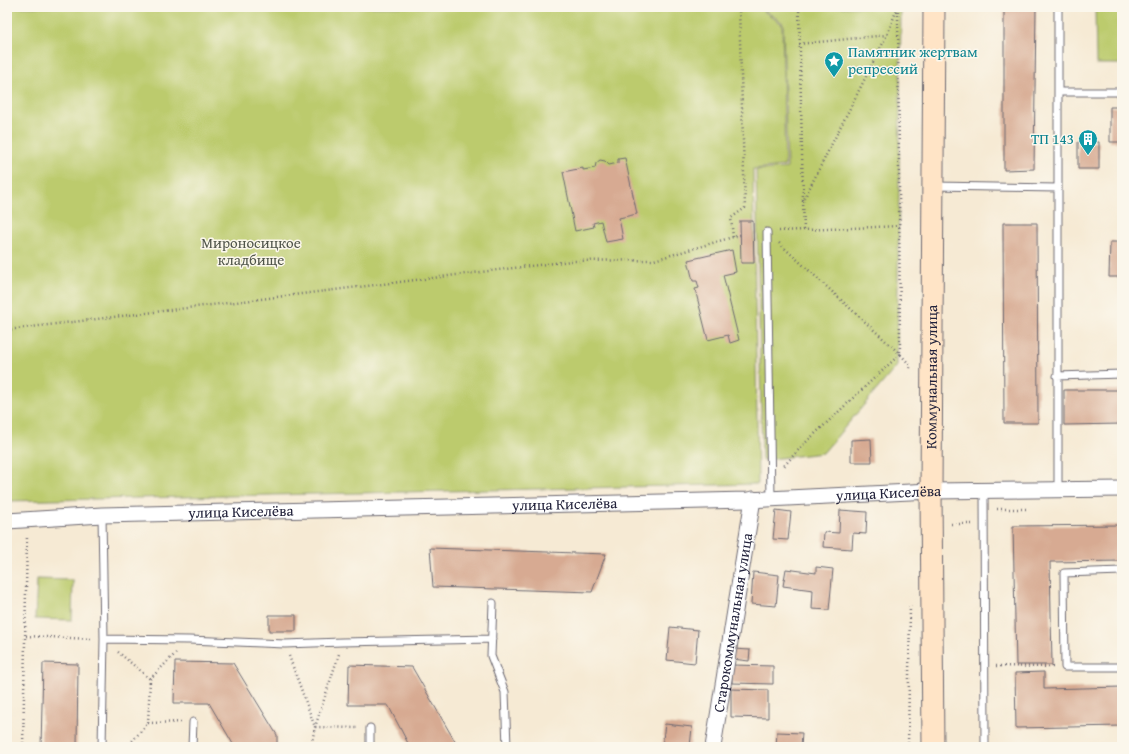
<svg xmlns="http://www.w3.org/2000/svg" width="1129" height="754" viewBox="0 0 1129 754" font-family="'Gentium Book Plus',serif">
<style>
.green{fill:#bccb6d;stroke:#6f7654}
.building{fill:#d7aa92}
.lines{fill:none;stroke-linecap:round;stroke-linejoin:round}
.service-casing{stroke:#6c6871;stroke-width:9}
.minor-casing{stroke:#6c6871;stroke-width:17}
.secondary-casing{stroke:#6c6871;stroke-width:23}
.path{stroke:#6c6871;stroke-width:2.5;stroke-dasharray:1 3;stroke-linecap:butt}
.service{stroke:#fff;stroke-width:7}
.minor{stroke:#fff;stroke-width:15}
.secondary{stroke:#ffe4c6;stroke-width:21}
.labels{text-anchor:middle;stroke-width:3;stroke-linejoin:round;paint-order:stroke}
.culture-label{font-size:15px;fill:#0d838f;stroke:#fbf7ec;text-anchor:start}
.park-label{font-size:15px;fill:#50554a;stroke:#fbf7ec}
.street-label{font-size:15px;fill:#22223b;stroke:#fbf7ec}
</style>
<rect width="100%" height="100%" fill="#fbf7ec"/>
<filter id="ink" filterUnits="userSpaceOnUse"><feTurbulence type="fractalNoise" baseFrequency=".025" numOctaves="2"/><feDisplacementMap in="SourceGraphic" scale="8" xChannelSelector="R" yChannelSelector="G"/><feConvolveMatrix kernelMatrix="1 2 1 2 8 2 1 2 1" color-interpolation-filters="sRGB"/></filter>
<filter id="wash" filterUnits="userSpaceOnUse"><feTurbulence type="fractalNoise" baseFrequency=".012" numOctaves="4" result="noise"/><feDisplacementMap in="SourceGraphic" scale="16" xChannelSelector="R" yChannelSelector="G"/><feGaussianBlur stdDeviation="0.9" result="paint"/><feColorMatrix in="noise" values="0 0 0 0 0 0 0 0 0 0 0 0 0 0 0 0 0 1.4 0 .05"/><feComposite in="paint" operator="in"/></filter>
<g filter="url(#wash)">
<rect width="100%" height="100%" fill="#f6ead4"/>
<path class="green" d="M7,7H758L782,24L785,166L753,169L758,484L7,501Z
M760,7H901L897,366L823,453L762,460L756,170L787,168L783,23Z
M1095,7H1122V64H1096Z
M37,579L73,580L72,620L35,619Z"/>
<g id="blocks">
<path class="building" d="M1004,7H1036L1034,169L1004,170Z
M1110,107H1122V142H1110Z
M1078,142H1099V169H1078Z
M625,158L637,214L619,218L623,239L606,242L601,221L593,223L594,227L575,231L563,172L583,168V170L595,168L596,163L600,160L605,161L609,165L618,163V159Z
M740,221H753L754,263H741Z
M1003,223H1037L1038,423H1004Z
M1110,242H1122V277H1109Z
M732,250L736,272L723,275L739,340L730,343L728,335L708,340L695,289L699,288L697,281H693L688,260Z
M1064,390H1122V424L1064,425Z
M871,439L872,462H851V440Z
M776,510L791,512L788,540L773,539Z
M840,510L867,512L866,534L853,533L852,549L823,547L824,532L839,533Z
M1122,525V561L1050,562L1052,665H1016L1013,526Z
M430,548L606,554L592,592L433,587Z
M816,567L833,569L829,610L812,609L813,590L783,586L786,569L816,573Z
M753,572L779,575L776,606L751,604Z
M269,615H296V631H269Z
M670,627L698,630L695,663L667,660Z
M733,649L750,650L749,661L732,659Z
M175,662L233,663L277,735V747H233V744L209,703H174Z
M43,663L78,664L77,747H41Z
M349,665L412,667L457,745V747H410L388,705H348Z
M732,665L773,666V684L732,683Z
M1044,672V689L1122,687V726L1016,728L1015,673Z
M731,689L768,690V718L731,717Z
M665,724L692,727L690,747H662Z
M777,732L802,733L801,747H776Z"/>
</g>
</g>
<g filter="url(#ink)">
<use href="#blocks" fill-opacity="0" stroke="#6c6871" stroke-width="1"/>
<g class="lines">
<defs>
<path id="service" d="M1058,92H1122
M934,186L1058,188
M767,232L771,498
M1057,376L1122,374
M1058,489V7
M984,491L985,747
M1122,571L1064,573L1065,667H1122
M493,603L491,656L505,692L507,747
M104,639L189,640L285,644L342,642L492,639
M370,728V747
M102,747L104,639L102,515
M192,747L193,722"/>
<g id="minor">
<path id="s1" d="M7,521L102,515L747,500L931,491L1122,489"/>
<path id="s2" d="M713,747L753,499"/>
</g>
<g id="secondary">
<path id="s3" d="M933,747L931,491L934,7"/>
</g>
</defs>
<use href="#service" class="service-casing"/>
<use href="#minor" class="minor-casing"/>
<use href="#secondary" class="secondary-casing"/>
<path class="path" d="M799,7L803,200
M898,7L900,354L910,365V370
M799,44L887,35
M804,230L803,201L887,35L897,9
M779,231L900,226
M733,237L731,218L745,208L739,7
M779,243L900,354L802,446L784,466
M7,330L571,261L654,260L740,235
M997,509H1028
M951,524H972
M26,636L92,639
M118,652L150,679
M289,656L315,727L357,728
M996,666L1053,667
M148,723L182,722
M23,747L27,536
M127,747L148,723L150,679L176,653
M311,747L315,727L339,654
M908,747L910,605"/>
<use href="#service" class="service"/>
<use href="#minor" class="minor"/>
<use href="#secondary" class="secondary"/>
</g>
</g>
<defs>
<symbol id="sight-pin" viewBox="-11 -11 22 30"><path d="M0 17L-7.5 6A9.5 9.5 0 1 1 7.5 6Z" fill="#0f9aa8" stroke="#fbf7ec"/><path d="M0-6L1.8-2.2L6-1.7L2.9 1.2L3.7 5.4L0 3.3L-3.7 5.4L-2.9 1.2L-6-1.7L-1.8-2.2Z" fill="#fff"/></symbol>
<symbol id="building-pin" viewBox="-11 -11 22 30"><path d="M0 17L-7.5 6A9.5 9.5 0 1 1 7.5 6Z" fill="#0f9aa8" stroke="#fbf7ec"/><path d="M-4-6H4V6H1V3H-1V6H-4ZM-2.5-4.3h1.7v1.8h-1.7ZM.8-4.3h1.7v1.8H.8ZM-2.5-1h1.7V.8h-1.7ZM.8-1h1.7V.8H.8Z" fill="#fff"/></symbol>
</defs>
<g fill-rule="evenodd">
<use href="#sight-pin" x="823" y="50" width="22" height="30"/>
<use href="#building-pin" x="1077" y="128" width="22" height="30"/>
</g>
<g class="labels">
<g class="culture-label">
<text x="848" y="57">Памятник жертвам<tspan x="848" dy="17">репрессий</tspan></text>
<text x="1074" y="144" text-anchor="end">ТП 143</text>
</g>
<g class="park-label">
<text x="251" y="248">Мироносицкое<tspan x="251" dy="17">кладбище</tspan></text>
</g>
<g class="street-label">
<text dy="5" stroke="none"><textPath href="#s3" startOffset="370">Коммунальная улица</textPath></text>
<text dy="5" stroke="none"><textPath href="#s1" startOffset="882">улица Киселёва</textPath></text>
<text dy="5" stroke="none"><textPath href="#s1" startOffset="558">улица Киселёва</textPath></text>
<text dy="5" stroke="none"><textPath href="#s1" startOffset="234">улица Киселёва</textPath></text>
<text dy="5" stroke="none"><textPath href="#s2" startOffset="126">Старокоммунальная улица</textPath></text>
</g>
</g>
<rect width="1129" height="754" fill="none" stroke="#fbf7ec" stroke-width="24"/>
</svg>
